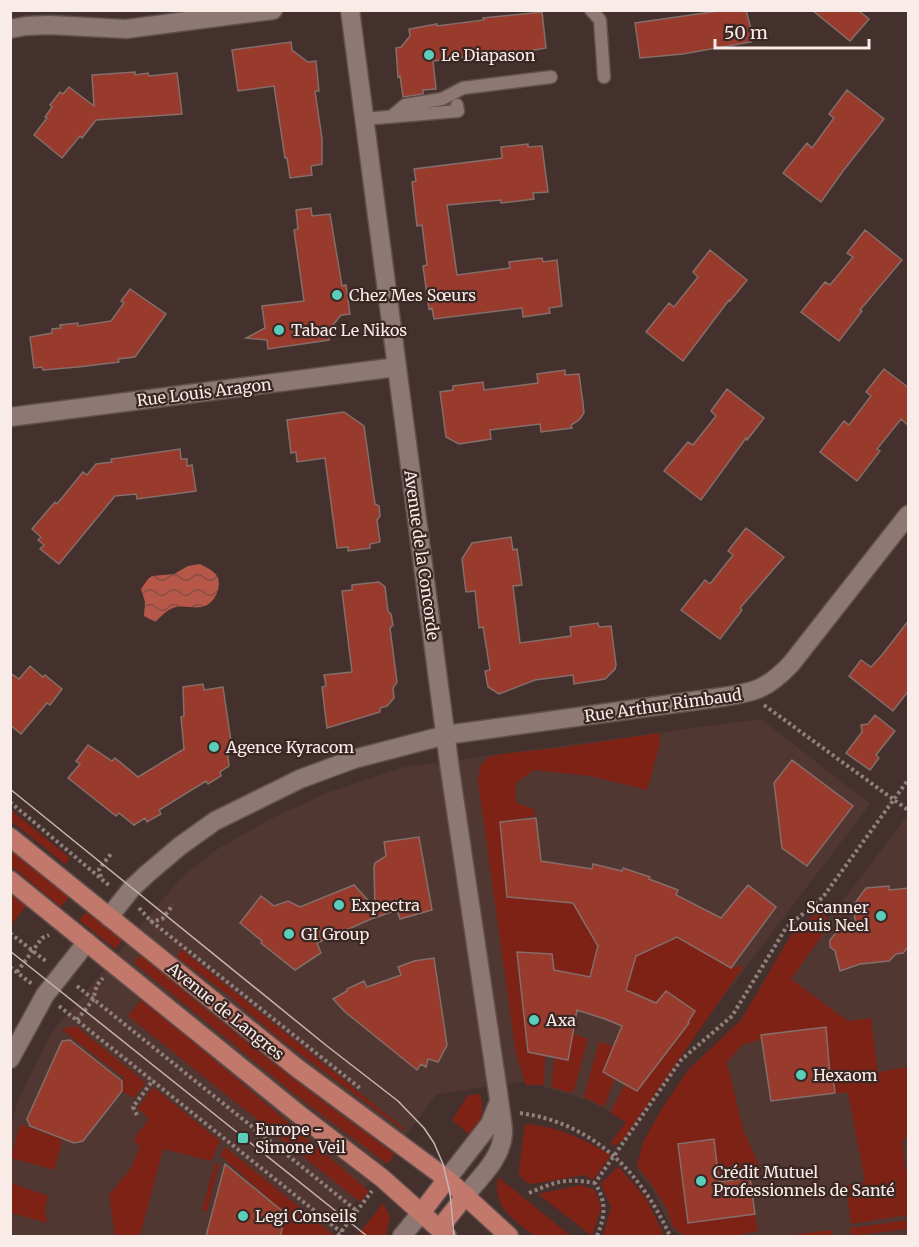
<svg xmlns="http://www.w3.org/2000/svg" width="919" height="1247" viewBox="0 0 919 1247" font-family="Merriweather,serif">
<style>
.built{fill:#513732}
.green{fill:#7e2216}
.water{fill:url(#water-waves)}
.building{fill:#983a2c;stroke:#846e6a;stroke-width:1.5}
.lines{fill:none;stroke-linecap:round;stroke-linejoin:round}
.lane-casing{stroke:#60504d;stroke-width:15}
.street-casing{stroke:#60504d;stroke-width:21}
.primary-casing{stroke:#60504d;stroke-width:21}
.path{stroke:#90807d;stroke-width:4;stroke-dasharray:3 3;stroke-linecap:butt}
.lane{stroke:#8e7874;stroke-width:12}
.street{stroke:#8e7874;stroke-width:18}
.primary{stroke:#c2796c;stroke-width:18}
.tram{stroke:#c4b5b2;stroke-width:1.5}
.poi-dot{fill:#5bcebb;stroke:#3a2724;stroke-width:2}
.labels{text-anchor:middle;stroke-width:4.5;stroke-linejoin:round;paint-order:stroke}
.poi-label{font-size:16px;fill:#f8ebe8;stroke:#3a2724;text-anchor:start}
.street-label{font-size:16px;fill:#f8ebe8;stroke:#3a2724}
</style>
<defs>
<pattern id="water-waves" width="16" height="10" patternUnits="userSpaceOnUse" patternTransform="scale(1.5)"><rect width="16" height="10" fill="#b75747"/><path d="M0 5q4-4 8 0t8 0" fill="none" stroke="#864f47"/></pattern>
</defs>
<rect width="100%" height="100%" fill="#44312e"/>
<path class="built" d="M761,719L870,804L629,1121L587,1100L526,1081L437,1094L329,1236H11V1128L18,1101L52,1032L181,878L216,850L270,819L327,793L404,767Z
M908,815V1236H682L672,1230L652,1189L637,1170Z"/>
<path class="green" d="M659,733L660,743L647,790L590,776L534,770L516,783V803L534,809L535,816L500,823L507,897L573,903L598,946L603,983L554,970L552,954L517,952L519,984H521L528,1053L545,1054L544,1085H526L516,1054L478,781L480,767L488,757L502,754L558,748Z
M11,810L70,858L65,864L11,821Z
M11,850L69,897L61,907L11,866Z
M10,892L27,905L12,924L11,922Z
M822,910L830,924L791,979L848,1021L871,1018L878,1072L908,1067V1135L902,1141L905,1169L908,1172V1215L851,1224L846,1185L865,1182L848,1093H831L833,1077L830,1075L826,1029L824,1027L764,1035L762,1039L742,1045L727,1062L743,1129L762,1172L750,1175V1178L716,1183L718,1173L714,1139L678,1144L688,1223L755,1214L758,1231L732,1236H685L673,1227L667,1209L653,1186L637,1166L643,1142L661,1110L688,1070L741,1020L795,928Z
M86,912L123,940L115,949L79,920Z
M677,937L731,968L744,966L623,1140L614,1146L610,1144L626,1122L610,1113L625,1084L637,1091L689,1023L688,1022L695,1012L666,991L656,1003L620,987L636,956Z
M181,949L406,1130H403L279,1038L227,994L177,957Z
M140,954C223,1024 307,1092 395,1154L388,1164L297,1096L134,963Z
M141,1000L185,1035L369,1191L360,1202L128,1016Z
M76,1026L146,1083L133,1098L122,1091L124,1078L61,1029Z
M572,1033L588,1039L574,1090L571,1093L551,1087L555,1057Z
M599,1042L614,1046L603,1072L615,1078L604,1107L584,1097Z
M153,1087L220,1141L211,1161L163,1149L140,1236H115L109,1195L131,1168L140,1146L133,1140L149,1119L138,1108Z
M480,1094C485,1112 482,1120 470,1135L452,1120L468,1095Z
M20,1124L62,1139L55,1170L11,1158Z
M525,1124C558,1126 583,1139 611,1155L593,1180L585,1175L532,1184L526,1182L519,1175V1169Z
M225,1147L335,1236H281L283,1220L281,1210L220,1155Z
M215,1163L219,1164L207,1212L202,1210Z
M618,1166L646,1198L663,1233L660,1236H603L611,1207L601,1184Z
M498,1177L571,1236H534C513,1219 492,1207 498,1177Z
M11,1183L48,1196L45,1208L47,1223L11,1213Z
M580,1185L595,1190L601,1208L592,1236L538,1194Z
M383,1203L390,1217L386,1236H357Z
M908,1220V1229L851,1236L850,1228Z
M831,1230L832,1236H784Z"/>
<path class="water" d="M200,564C206,567 215,571 218,578C221,588 215,602 205,606C195,610 183,604 173,608C165,611 161,617 155,622L144,616L145,602L141,589L148,579L152,576L174,574L188,566Z"/>
<path class="building" d="M726,10H746L750,25L751,42L683,54L640,58L635,23Z
M812,10H858L869,19L850,41Z
M542,12L546,48L518,53V57L494,59V55L489,54L433,61L436,89L423,90V94L403,97L400,76L398,77L396,48L401,47L410,36L409,29L437,24V26L484,20L483,18Z
M291,42L292,50L308,62L316,61L319,91H315L322,139V164L311,166L312,175L290,178L287,158H285L274,86L238,91L232,50Z
M135,72V75L148,73L149,76L177,73L182,114L96,120L82,138L80,136L62,158L34,135L47,118L45,117L52,107L50,105L60,92L63,94L69,87L94,106L92,75Z
M847,90L884,119L843,171L821,202L783,173L807,143L812,148L834,118L829,114Z
M528,144V147L542,146L548,192L533,193L534,199L501,203V200L447,205L457,275L510,268L509,262L542,258L543,262L557,260L562,306L549,308L550,313L523,317L522,308L434,319L432,308L429,309L423,266L427,265L422,225L417,226L412,182L416,181L414,169L502,158L501,147Z
M311,208L312,216L330,214L342,286L346,285L350,314L341,315L328,331L329,340L268,349L267,340L246,338L265,328L262,306L304,301L294,230L298,229L296,210Z
M865,230L902,260L860,310L862,311L839,341L801,312L825,282L830,285L853,257L847,253Z
M710,250L747,280L730,301L729,300L683,361L646,332L669,303L674,307L698,277L693,272Z
M130,289L166,314L135,357L118,359L119,362L78,367L43,370L42,367L34,368L30,337L52,333V329L61,328L60,325L78,323V326L111,321L124,303L121,301Z
M884,369L909,388V426L901,419L877,449L880,451L857,481L820,452L844,421L849,425L871,396L866,392Z
M565,370V375L579,374L583,403L584,413L579,420L571,425L572,428L541,432L540,424L490,430L491,439L459,444L446,437L440,392L453,390V386L483,382L484,390L538,383L537,374Z
M727,389L764,418L747,440L746,438L701,500L664,471L688,442L693,445L716,416L711,411Z
M344,412L364,426L375,504L379,506L380,516L377,520L380,542L370,544V548L348,551V547L337,548L325,458L297,462L296,452L291,453L287,420Z
M180,449L181,459H187V466L192,465L196,491L137,499L136,494L115,496L59,564L40,549L44,545L38,540L41,537L32,529L55,502L57,504L83,472L87,475L96,464L112,462L111,459Z
M746,528L784,557L740,608L742,610L720,639L681,610L705,580L710,584L733,555L728,551Z
M511,537L513,550L517,549L522,585L513,586L520,643L571,636L570,627L598,623L599,627L611,626L616,665L615,669L605,679L574,684L573,675L535,680L499,694L488,687L485,671L490,670L483,627L479,628L475,591L466,592L462,559L472,543Z
M379,582L385,587L388,611L391,614L393,625L390,628L397,682L393,688L394,698L387,706L380,708V712L327,728L322,687L326,686L324,675L352,672L342,591L352,590V585Z
M909,620V690L893,711L849,676L861,660L871,667L882,655Z
M30,666L43,677L45,675L62,689L50,705L47,703L21,734L10,725V673L19,679Z
M203,684L204,690L223,687L232,748H227L229,766L220,772L221,776L208,784L206,781L159,810L161,814L147,822L145,818L134,825L119,813L116,816L68,778L80,764L76,761L88,745L112,761L115,758L138,777L184,749L181,717L184,716L183,687Z
M875,715L895,731L876,755L879,758L870,770L846,753L862,732L861,725L868,724Z
M792,760L853,806L807,866L782,848L778,815L774,783Z
M536,818L541,861L592,869L593,864L622,871L623,868L650,877L649,879L678,890L676,895L721,918L748,885L776,907L731,968L677,937L636,956L626,990L656,1003L666,991L695,1011L688,1022L689,1023L637,1091L603,1072L622,1026L605,1019L577,1010L568,1060L528,1052L517,952L552,954L554,970L590,977L598,946L573,903L507,897L500,822Z
M419,837L432,910L400,919L397,910L371,919L317,943L321,953L295,970L261,943L262,941L240,923L261,896L274,906L288,901L300,907L354,885L375,908L374,867L375,863L386,856L384,842Z
M889,886V890L909,888V946L903,953L896,954L889,961L860,964L840,971L835,951L830,947V940L840,928L856,925L853,906L866,888Z
M434,958L447,1045L438,1062L428,1059L426,1067L421,1064L417,1070L344,1011L333,999L347,991V989L364,981L367,987L401,975L398,967L414,961Z
M826,1027L830,1075L833,1076L835,1093L771,1101L761,1035Z
M70,1040L122,1081V1091L83,1141L74,1143L30,1126L27,1119L62,1041Z
M714,1139L719,1182L750,1178L755,1214L688,1223L678,1144Z
M225,1164L281,1210L283,1220L281,1236H206Z"/>
<g class="lines">
<defs>
<path id="lane" d="M591,10L600,20L604,77
M392,116L405,105L442,99L463,88L551,77
M364,119L458,111L457,105"/>
<path id="street" d="M350,10L450,770L499,1099C500,1110 503,1122 503,1133C502,1158 480,1177 466,1195
M10,29L26,26L49,25L126,29L273,10
M10,417L397,367
M109,917L132,888L147,874L180,846L215,821L300,779L354,759L446,735L722,697C756,692 767,689 791,664L908,515
M10,1059L45,995L87,942
M447,1179L490,1124L498,1104
M402,1236L421,1213"/>
<path id="primary" d="M10,837L297,1068L447,1179L509,1236
M10,880L301,1116L382,1178L447,1236
M421,1213L447,1179
M439,1229L466,1195"/>
</defs>
<use href="#lane" class="lane-casing"/>
<use href="#street" class="street-casing"/>
<use href="#primary" class="primary-casing"/>
<path class="path" d="M764,705L908,810
M10,802L111,887
M101,877L99,869L111,854
M139,908L151,921L361,1089
M150,922L162,919L173,905
M10,933L47,962
M10,967L32,984
M17,972L42,938L49,935
M77,986L357,1211
M59,1006L341,1232
M77,1020L93,1000L97,985L103,978
M520,1113C593,1123 641,1172 670,1236
M137,1115L133,1107L153,1080
M529,1193C557,1181 565,1178 595,1183
M338,1236L372,1191
M597,1236C605,1216 607,1203 595,1183L681,1060L732,1016L786,928L823,897L908,780"/>
<use href="#lane" class="lane"/>
<use href="#street" class="street"/>
<use href="#primary" class="primary"/>
<path class="tram" d="M10,789L327,1046L398,1101L424,1128L434,1143L443,1164L450,1193L454,1236
M10,951L367,1236"/>
</g>
<g class="poi-dot">
<circle cx="429" cy="55" r="6"/>
<circle cx="337" cy="295" r="6"/>
<circle cx="279" cy="330" r="6"/>
<circle cx="214" cy="747" r="6"/>
<circle cx="339" cy="905" r="6"/>
<circle cx="881" cy="916" r="6"/>
<circle cx="289" cy="934" r="6"/>
<circle cx="534" cy="1020" r="6"/>
<circle cx="801" cy="1075" r="6"/>
<rect x="237" y="1132" width="12" height="12" rx="3"/>
<circle cx="701" cy="1181" r="6"/>
<circle cx="243" cy="1216" r="6"/>
</g>
<g class="labels">
<g class="poi-label">
<text x="441" y="61">Le Diapason</text>
<text x="349" y="301">Chez Mes Sœurs</text>
<text x="291" y="336">Tabac Le Nikos</text>
<text x="226" y="753">Agence Kyracom</text>
<text x="351" y="911">Expectra</text>
<text x="869" y="913" text-anchor="end">Scanner<tspan x="869" dy="18">Louis Neel</tspan></text>
<text x="301" y="940">GI Group</text>
<text x="546" y="1026">Axa</text>
<text x="813" y="1081">Hexaom</text>
<text x="255" y="1135">Europe -<tspan x="255" dy="18">Simone Veil</tspan></text>
<text x="713" y="1178">Crédit Mutuel<tspan x="713" dy="18">Professionnels de Santé</tspan></text>
<text x="255" y="1222">Legi Conseils</text>
</g>
<g class="street-label">
<text transform="translate(204 392) rotate(-7)" y="6">Rue Louis Aragon</text>
<text transform="translate(422 555) rotate(82)" y="6">Avenue de la Concorde</text>
<text transform="translate(663 705) rotate(-8)" y="6">Rue Arthur Rimbaud</text>
<text transform="translate(226 1011) rotate(39)" y="6">Avenue de Langres</text>
</g>
</g>
<rect width="919" height="1247" fill="none" stroke="#f8ebe8" stroke-width="24"/>
<path d="M715 39v9h154v-9" fill="none" stroke="#f8ebe8" stroke-width="3"/>
<text x="724" y="39" font-size="18" fill="#f8ebe8" stroke="#3a2724" stroke-width="4.5" paint-order="stroke">50 m</text>
</svg>
